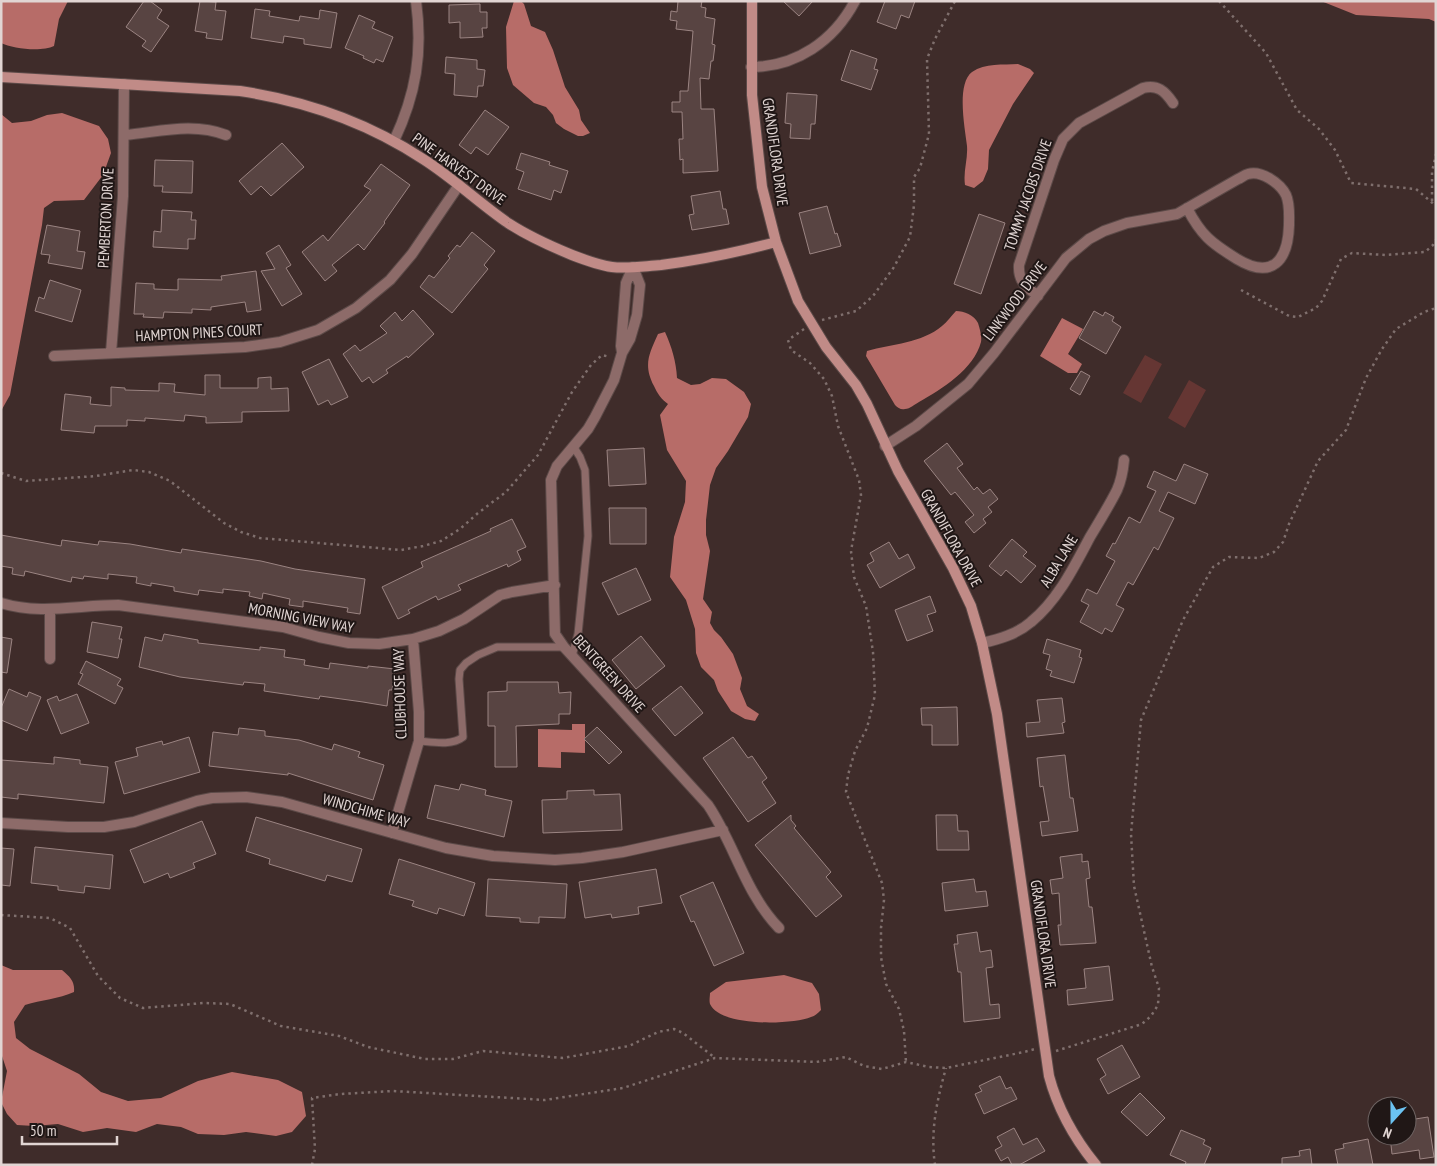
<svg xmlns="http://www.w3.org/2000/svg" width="1437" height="1166" viewBox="0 0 1437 1166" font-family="'PT Sans Narrow',sans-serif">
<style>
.green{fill:#653633}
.water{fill:#b76c68}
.building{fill:#584442;stroke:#9b8482}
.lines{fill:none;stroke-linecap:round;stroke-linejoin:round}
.lane-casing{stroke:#5c4a48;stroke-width:9}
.street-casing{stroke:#5c4a48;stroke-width:12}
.secondary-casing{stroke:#5c4a48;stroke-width:12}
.path{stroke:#7f6f6d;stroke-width:2.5;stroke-dasharray:2.5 4;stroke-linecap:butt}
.lane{stroke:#8d6b69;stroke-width:7}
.street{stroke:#8d6b69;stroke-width:10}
.secondary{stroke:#c18b87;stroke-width:10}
.labels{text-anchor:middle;stroke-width:4;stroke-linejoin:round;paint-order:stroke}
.street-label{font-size:15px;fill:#e1d5d3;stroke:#201716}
</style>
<rect width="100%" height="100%" fill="#3f2c2a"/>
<path class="green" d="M1145,355L1162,364L1141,403L1123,393Z
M1189,380L1206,390L1185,428L1168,418Z"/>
<path class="water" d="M1,1H68L59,19L54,46C42,52 13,49 1,43Z
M514,1H521L524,4L531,26L545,32L553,50L565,87L579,110L581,120L590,133L583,136H578L564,129L556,123L553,115L546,107L534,103L513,85L507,68L506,27Z
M1321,1H1436V22L1429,19L1356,15Z
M1018,64L1030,69L1034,73L1013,104L989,150L988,169L983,181L974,188L965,185C963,171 968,160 967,146C965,129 956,84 972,72C985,63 1003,65 1018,64Z
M62,113L99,126L108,139L111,153L103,175L84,200L54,201L44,208L42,225L10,395L1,411V114L12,123L31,121L47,115Z
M956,311C964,311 974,315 978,323C980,329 982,337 981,342C974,369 942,389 919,402C915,404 910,409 905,409C901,410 898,408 895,405L866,356L867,351C892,344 922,343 942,326C947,322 951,316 956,311Z
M1062,318L1083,329L1068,354L1082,364L1077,373H1068L1040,356Z
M665,332C672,348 676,361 677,378L691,385L700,384L712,378L726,379L744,392L751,404L748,417L728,451L716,468L710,485L706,520V535L710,551L703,599L712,612L710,623L714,630L721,637L733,654L742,678L740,689L747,706L759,714L755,721L745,719L731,711L718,691L714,680L701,667L696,653L695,629L686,600L670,577L674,537L685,502L686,481L667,450L660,415L668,404C662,400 657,393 654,386C643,365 649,354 658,334Z
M572,724H585V753L561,752V768L538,767V729L572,730Z
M1,965L13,970H62C70,977 75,981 74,992C59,999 41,1000 25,1005L14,1022L16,1038L30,1049L79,1074L101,1092L128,1101L161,1098L198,1081L232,1072L278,1080L302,1092L306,1116L292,1132L276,1136L246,1132L224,1135L198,1134L181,1127L157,1124L136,1132L107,1128L83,1132L58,1124L34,1126L17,1125L7,1114L1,1102L7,1071L1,1053Z
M784,975L812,983L819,994L821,1010C818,1013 815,1016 811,1017C792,1025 720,1027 710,1004C709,1001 710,996 710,993L726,982Z"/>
<path class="building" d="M144,1H150L162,10L157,18L169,26L151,52L142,46L146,41L126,27Z
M200,1L216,2L215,10L226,11L222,40L206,38L207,33L195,31Z
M678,1H702L701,7L706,8L705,17L715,19L712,44L715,45L713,61H711L709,79L700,78L701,109H714L718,171L683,173V159L680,160L679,139H683L682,112H672V102H680V91H688L693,31L676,29L677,21L670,20L671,11L677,12Z
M783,1H813L799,16Z
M885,1H915L909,18L901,15L896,29L877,22Z
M480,4V12H487V28H482L483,37L460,38V22L449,23V5Z
M255,9L270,11L269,16L299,21L300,16L319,19L320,10L337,13L331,48L304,44V39L284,36L283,43L251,38Z
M359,15L375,22L372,28L393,37L383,62L376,59L374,63L363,58L364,56L345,48Z
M851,50L877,59L874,69L878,70L871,90L841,80Z
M446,57L477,60V69L485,70L483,86H478L477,97L454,95L455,74L445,73Z
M787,93L817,95L815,124H811L810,139L790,138L791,124L785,123Z
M485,110L509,127L488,155L476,147L471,154L459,145Z
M282,143L304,167L271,196L261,186L251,195L239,181Z
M521,153L550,162L549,165L568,171L561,193L554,190L551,200L518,189L524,172L516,169Z
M155,160L193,161L192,193L162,192L163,186H154Z
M381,164L410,185L384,222L385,223L364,250L358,244L332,265L337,271L325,281L302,252L323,235L328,241L371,190L364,186Z
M720,191L723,209H726L729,224L692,230L689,215L694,214L691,196Z
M827,206L835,234L837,233L841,246L810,254L799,213Z
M162,210L192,212L191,220H196L195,239H188V249L153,247L154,231L161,232Z
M979,214L1005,223L981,294L954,284Z
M47,225L80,231L77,251L85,252L82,269L48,263L50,255L41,254Z
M472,232L495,251L484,265L488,269L452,313L420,287L429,275L434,278L450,258L448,256L457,245L460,247Z
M279,245L291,265L286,268L302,294L282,306L261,271L275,269L266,253Z
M256,271L261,310L247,312L245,302L211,307V310L192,309V313L164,312L163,318L143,317L144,314H134L136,283L154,284V289L178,290V279L222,280L221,276Z
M50,280L81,290L72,322L35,311L39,297L44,299Z
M413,310L434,334L408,358L407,356L386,370L388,373L373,383L369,377L362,382L343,354L355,345L360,351L387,333L380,326L395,312L402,321Z
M1094,311L1103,316L1105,312L1114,317L1112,321L1121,327L1106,354L1079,338Z
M329,359L348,397L331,405L328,400L318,405L302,372Z
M1081,371L1090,376L1080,395L1070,389Z
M205,375H220V388H258V378L271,377V389L288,388L289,411L242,412V422L206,423V417L185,415L184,421L145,418V421L127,420V426H95L94,433L61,430L65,394L91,397L90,404L111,406V387L125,388V390L159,391V383L175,384L174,392L205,395Z
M947,443L963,464L957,468L974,490L977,487L983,494L990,489L998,499L988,507L992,512L983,519L986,523L974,533L965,522L974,515L955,492L951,495L924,461Z
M644,448L646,484L609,486L607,450Z
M1184,464L1208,474L1195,504L1168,492L1159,511L1174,518L1158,550L1154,547L1133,585L1128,582L1116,605L1124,609L1112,632L1105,628L1102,634L1080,622L1089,605L1081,601L1087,589L1097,594L1115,561L1106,556L1113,543L1115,544L1129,517L1140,523L1156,491L1147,487L1154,471L1176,481Z
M609,508H646V544H610Z
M512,519L526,547L517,551L521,560L508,567L507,564L458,585L461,590L438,600L436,596L408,610L410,613L398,619L382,587L423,567L421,562L491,531L490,529Z
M1,535L61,546L62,540L98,545L99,541L130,544L181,553L182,549L261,561L295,569L365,579L360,614L347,612L348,608L303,601V607L289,605L290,599L263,593L262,599L249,596L250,592L223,589V593L199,590L198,595L174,591V587L151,583V586L136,583L137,577L108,574V579L84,576L83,579L72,577L71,582L25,571L24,576L12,574L13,568L1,566Z
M1012,539L1027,552L1023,556L1036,566L1021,583L1006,570L1001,576L989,566Z
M889,542L899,559L908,554L915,568L880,588L867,565L874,561L870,553Z
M636,568L651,600L618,615L602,583Z
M930,596L936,612L927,615L933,631L907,641L895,610Z
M92,622L122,627L119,639H122L118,658L87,652Z
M164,634L198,640V643L260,650V647L285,650L284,657L305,660L304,665L329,669L330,663L368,668V666L395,669L392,690H389L387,706L363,702L320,696L319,699L264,691L265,684L244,682L243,685L180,677L139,667L145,637L162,641Z
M641,636L665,666L636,689L612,660Z
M1,637L12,639L7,673L1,672Z
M1047,639L1081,650L1079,657L1082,658L1074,683L1050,676L1052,671L1046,669L1050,655L1043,653Z
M86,661L121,679L117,685L123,688L115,704L78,684L83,674L80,673Z
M507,682H558L559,693L571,692L570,714H559V724L516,726L517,767H495V726H488V692L507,691Z
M681,686L703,713L675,736L652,709Z
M9,689L27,697L29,692L41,697L27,731L1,720V708Z
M77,694L89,723L61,734L47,700L57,696L59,701Z
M1062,698L1065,722L1062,723L1064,733L1027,737L1026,723L1040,722L1037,700Z
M957,707L958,745H932V725H922L921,708Z
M597,727L622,752L609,764L584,739Z
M239,728L265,731V736L299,740L332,750L334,744L360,752L358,757L384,765L373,800L288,773V775L209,766L213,732L238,735Z
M189,737L200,772L124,794L115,762L138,756L136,748L162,741L163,745Z
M733,737L748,758L752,756L767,778L762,782L776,803L748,822L703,758Z
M1065,755L1070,798H1073L1078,831L1042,836L1040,822L1049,821L1043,786L1040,787L1037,758Z
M54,757L80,760V764L108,767L104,803L18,794V799L1,797V760L54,764Z
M461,784L486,790L485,795L512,801L504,837L427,818L435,785L459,790Z
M594,790V795L620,794L622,830L543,833L542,800L567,799V791Z
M791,815V820L796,826L794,828L831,872L826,877L842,896L816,917L755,845Z
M936,815H957L958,831H968L969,850H937Z
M256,817L362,849L352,882L327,875L325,881L269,864L270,859L246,851Z
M202,821L216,854L193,863L195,868L170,878L168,873L144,883L130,850Z
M35,847L113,855L110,889L85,886L84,893L58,890V886L31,883Z
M1,848L14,849L10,886L1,885Z
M1082,854V862L1088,861L1090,878L1086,879L1089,907H1092L1096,943L1060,945L1058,925H1061L1059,893L1052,894L1050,880L1063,878L1060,857Z
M399,859L475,883L464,916L439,908L437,914L412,906L414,901L389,894Z
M656,869L662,903L638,907L639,914L612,918L611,914L585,918L579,882Z
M488,879L567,884L565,918L539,917V923L520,922V918L486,916Z
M974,879L976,892L986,891L988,906L945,911L942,883Z
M713,882L744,953L714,966L694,921L691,922L680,896Z
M977,932L980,952L991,950L993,967L986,968L990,1005L999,1004L1000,1018L964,1022L961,972H958L954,944H958L957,935Z
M1109,966L1113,1000L1068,1005L1067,990L1086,988L1084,969Z
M1122,1045L1140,1077L1108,1094L1100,1079L1106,1075L1097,1059Z
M1000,1076L1006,1089L1011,1087L1017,1099L984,1114L975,1094L982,1091L979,1086Z
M1140,1093L1165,1118L1147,1136L1121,1112Z
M1428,1117L1434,1157L1420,1159L1419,1150L1392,1154L1390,1136H1407V1130L1410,1129L1409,1120Z
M1014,1128L1023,1145L1037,1138L1045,1151L1019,1165H1012L1008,1157L1001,1161L995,1150L1002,1146L997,1137Z
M1181,1130L1205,1140L1203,1144L1211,1148L1204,1165H1185L1186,1162L1170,1155Z
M1368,1139L1373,1165H1338L1335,1150L1344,1148L1343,1144Z
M1310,1149L1312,1165H1282V1158L1300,1156L1299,1151Z"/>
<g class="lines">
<defs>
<path id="lane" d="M572,656L578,634L588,536L585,470L580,457L573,446
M419,741C432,742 452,746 463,737L459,679L460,670L466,663L478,655L497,647H564"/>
<path id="street" d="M751,67C796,67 834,41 855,1
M125,135C159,132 193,122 226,135
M394,141C416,94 423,53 416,1
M633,267L640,285L637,315L630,339L622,353L614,380L595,417L588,429L557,466L551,480L555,634L564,647L708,805C735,845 745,893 779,928
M1038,296C1026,287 1018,281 1019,265L1054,160L1063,139L1079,123L1143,88C1157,84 1165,91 1173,103
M622,352L621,346L626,283L633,267
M111,353L123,196L124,84
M54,356L245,347L280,342L318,330L356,308L390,280L412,254L459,185
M885,446L916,426L968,384L994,353L1066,258L1089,239L1104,231L1127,223L1177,214L1238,179C1241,178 1244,175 1248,174C1261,170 1280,183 1286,195C1290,204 1289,215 1289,225C1288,261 1272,280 1237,259C1211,243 1201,235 1187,208
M1,603C40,615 79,605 118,605L283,627L319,637L349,643L379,644L413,639L439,631L464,619L500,595L512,592L555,585
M50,609V659
M982,643C1000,639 1017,634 1031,622C1058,600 1074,567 1090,537C1099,522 1109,506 1117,490C1121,481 1123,471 1124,460
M1,823L68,827H104L134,822L197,801L212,798L246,797L282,802L446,848L493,856L555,860L582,858L623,852L723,830
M392,833L419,741V712L413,639"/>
<path id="secondary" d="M752,1V95L762,187L776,242L798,301L826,347L856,385L867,404L898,471L953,568L971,606L982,643L997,714L1049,1076C1058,1110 1074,1138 1096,1165
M1,77L240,91C306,101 367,122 423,159C453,178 479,203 508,223C528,236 550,246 572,255C585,260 598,265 612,267C628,269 645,266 661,265C701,260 738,252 776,242"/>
</defs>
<use href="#lane" class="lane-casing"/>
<use href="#street" class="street-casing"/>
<use href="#secondary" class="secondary-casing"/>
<path class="path" d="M1219,1L1266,53L1297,110L1319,129L1335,150L1351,183L1416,189L1436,206
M1432,201V172L1436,154
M1241,290L1289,316L1298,317L1316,308L1322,301L1341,259L1352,253L1386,255L1425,252L1433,245L1436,240
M822,320L856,311L873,296L894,267L910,237L914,205V177L920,168L929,134L927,59L935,39L955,1
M804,329L788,340L791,350L810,363L824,379L832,396L838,426L859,480L861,495L851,551L854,577L866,606L873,652L875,695L867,728L855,751L848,775L846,792L882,883L884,900L881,928V957L886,984L899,1009L904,1031L906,1062
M1,473L26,481L96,476L133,470L149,472L170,481L224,523L241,532L260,538L401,550L423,546L441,541L460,529L478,513L506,492L538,455L572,392L591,365L602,355L610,357
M1,915L50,918L70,928L98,976L120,998L143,1008L204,1003L230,1004L281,1026L339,1036L368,1047L425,1059H453L483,1051L563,1058L629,1046L658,1032L674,1029L683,1033L715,1058
M1056,1051L1142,1024L1151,1016L1158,1005L1159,988L1152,967L1134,886L1131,834L1141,720L1183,620L1213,567L1229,557L1259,558L1274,552L1283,542L1289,524L1318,461L1346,430L1366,378L1382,349L1396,329L1424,312L1436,308
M312,1165L315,1149L312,1098L340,1094L393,1091L545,1100L623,1088L715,1058L816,1062L846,1057L864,1066L882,1069L906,1062L929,1067L946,1068L1024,1052L1035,1049
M935,1165C930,1131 937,1100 946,1068"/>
<use href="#lane" class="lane"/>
<use href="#street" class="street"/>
<use href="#secondary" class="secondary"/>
</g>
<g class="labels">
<g class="street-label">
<text transform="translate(775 152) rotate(82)" y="5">GRANDIFLORA DRIVE</text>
<text transform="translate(459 169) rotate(36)" y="5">PINE HARVEST DRIVE</text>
<text transform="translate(1028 195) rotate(-71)" y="5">TOMMY JACOBS DRIVE</text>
<text transform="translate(106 218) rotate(-87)" y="5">PEMBERTON DRIVE</text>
<text transform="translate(1015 301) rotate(-53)" y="5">LINKWOOD DRIVE</text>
<text transform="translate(199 333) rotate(-3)" y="5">HAMPTON PINES COURT</text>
<text transform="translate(951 538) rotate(61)" y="5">GRANDIFLORA DRIVE</text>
<text transform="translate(1059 561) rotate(-59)" y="5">ALBA LANE</text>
<text transform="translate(301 618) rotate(11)" y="5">MORNING VIEW WAY</text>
<text transform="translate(609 674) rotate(48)" y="5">BENTGREEN DRIVE</text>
<text transform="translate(400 694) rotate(-92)" y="5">CLUBHOUSE WAY</text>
<text transform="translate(366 811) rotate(16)" y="5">WINDCHIME WAY</text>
<text transform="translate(1043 934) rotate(82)" y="5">GRANDIFLORA DRIVE</text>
</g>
</g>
<rect width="1437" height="1166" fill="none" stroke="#e1d5d3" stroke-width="5"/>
<g transform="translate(1392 1121) rotate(201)"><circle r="24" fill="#201716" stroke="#6d6362"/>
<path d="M0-4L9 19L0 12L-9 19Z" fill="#6bc3f2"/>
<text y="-8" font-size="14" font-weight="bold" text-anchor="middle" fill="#e1d5d3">N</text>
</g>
<path d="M22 1136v8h95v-8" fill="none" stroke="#e1d5d3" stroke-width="2.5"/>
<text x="30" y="1136" font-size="15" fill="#e1d5d3" stroke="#201716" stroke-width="4" paint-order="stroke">50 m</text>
</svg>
